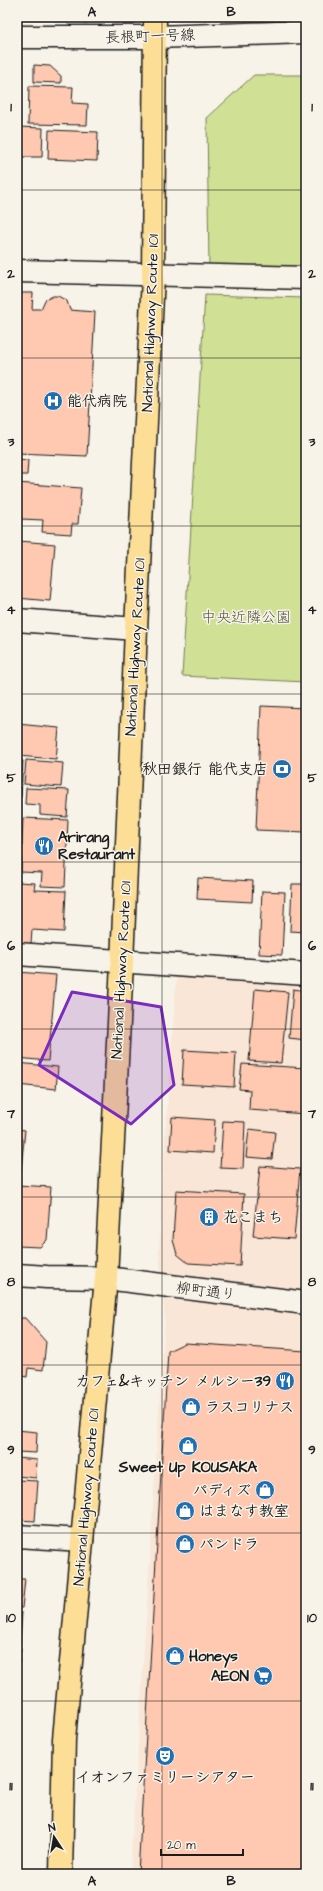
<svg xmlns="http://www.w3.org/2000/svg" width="323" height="1891" viewBox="0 0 323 1891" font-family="'Architects Daughter','Klee One',sans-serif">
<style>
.built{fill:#f9e6d7}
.green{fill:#d0e094;stroke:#767e58}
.building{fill:#fec9b0;stroke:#1c1c1c}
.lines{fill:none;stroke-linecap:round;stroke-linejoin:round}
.minor-casing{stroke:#1c1c1c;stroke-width:25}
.highway-casing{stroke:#1c1c1c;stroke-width:25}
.minor{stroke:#f7f3e8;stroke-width:22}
.highway{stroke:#fdde96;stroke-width:22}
.marked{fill:#7b2cbf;fill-opacity:0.2;stroke:#7b2cbf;stroke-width:3;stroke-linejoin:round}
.grid{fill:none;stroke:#1c1c1c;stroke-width:1;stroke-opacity:0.55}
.labels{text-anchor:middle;stroke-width:3;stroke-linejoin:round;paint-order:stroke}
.street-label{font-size:15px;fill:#1c1c1c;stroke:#f7f3e8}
.poi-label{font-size:15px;font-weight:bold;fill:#1c1c1c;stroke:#f7f3e8;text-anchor:start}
.park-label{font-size:15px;fill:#525740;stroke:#f7f3e8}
.neatline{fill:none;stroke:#1c1c1c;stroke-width:1.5}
.grid-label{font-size:13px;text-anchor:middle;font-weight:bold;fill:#1c1c1c}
</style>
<rect width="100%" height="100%" fill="#f7f3e8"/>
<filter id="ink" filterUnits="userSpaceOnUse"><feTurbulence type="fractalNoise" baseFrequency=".025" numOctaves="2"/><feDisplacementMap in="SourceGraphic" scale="8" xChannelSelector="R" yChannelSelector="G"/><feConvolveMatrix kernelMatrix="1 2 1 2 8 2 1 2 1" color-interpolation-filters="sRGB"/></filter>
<g filter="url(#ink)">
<path class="built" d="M177,972L306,983V1874H130L165,1318L159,1253L162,1180Z"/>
<path class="green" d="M254,75H306V270L209,269L207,118Z
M205,295L306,298V682L182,676Z"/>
<path class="building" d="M34,65L50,66L61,76V83L34,82Z
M29,86L73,87L72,103L88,104L87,125L28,124Z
M17,127L43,128L42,157H20V151H17Z
M49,130L98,132L97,161L48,159Z
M21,293H33L32,309H41L45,300L53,296H58L67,301L70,310L95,312L87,456L17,453V349Z
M17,459L28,460L27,475H17Z
M17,483L81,488L78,524H72L71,534L42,532L43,520L21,519L19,534H17Z
M19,541L55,544L50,601L17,598V549H19Z
M261,706L306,708V832L256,830Z
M17,724L59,728L56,759L17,756Z
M17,760L23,761L21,797H17Z
M26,760L63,763L61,787L24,784Z
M26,788L69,790L67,817L40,815V805L25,804Z
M17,801H20L17,840Z
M23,818L68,820L65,887L41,886L42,873L21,872Z
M198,878L253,881L252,902L197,899Z
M17,882L35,883L34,890L66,891L64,932L32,930L31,944L17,943Z
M292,884H306V932L290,931Z
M262,891L285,892L282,955L259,954Z
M17,972L56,975L48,1061L17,1058Z
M255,989L288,992L281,1063L249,1061Z
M293,989L306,991V1040L289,1038Z
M184,1050L236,1053L234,1087L182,1084Z
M17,1063L58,1067L56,1089L17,1085Z
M242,1064L306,1068V1114L249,1110L250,1090L239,1089Z
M172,1117L215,1120L213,1153L170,1150Z
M223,1121L245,1122L243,1169L220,1168Z
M17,1129L25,1130L21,1170H17Z
M249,1129L275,1132L272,1159L246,1157Z
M305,1133H306V1176H304Z
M260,1166L300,1169L294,1239L253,1236Z
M17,1185L51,1187L47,1240L40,1247L17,1246Z
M176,1190L244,1194L240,1266L188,1263L177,1254L173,1240Z
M17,1318H25L46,1342L43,1370L28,1368L27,1377L17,1375Z
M185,1343L306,1351V1874H138L168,1351Z
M17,1430L37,1432L36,1453L17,1452Z
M17,1458L37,1460L36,1478L17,1476Z
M17,1480L38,1481L35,1521L17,1520Z
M17,1547H21L18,1569H17Z
M17,1579H25L22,1608H17Z
M17,1613H22L20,1642H17Z
M17,1649H21L19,1665H17Z"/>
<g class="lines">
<defs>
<path id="minor" d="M17,37H155L306,32
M17,271L306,278
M17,620L136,629
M17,954L306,974
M17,1275L47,1277L106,1278L306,1303
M17,1536L82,1540"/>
<path id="highway" d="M61,1874L64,1739L106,1278L122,963L136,629L153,276L155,17"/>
</defs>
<use href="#minor" class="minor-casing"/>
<use href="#highway" class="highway-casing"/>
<use href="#minor" class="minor"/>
<use href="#highway" class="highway"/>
</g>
</g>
<path class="marked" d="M72,992L161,1007L174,1085L131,1124L39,1065Z"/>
<path class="grid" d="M162,17V1874M17,190H306M17,358H306M17,526H306M17,694H306M17,862H306M17,1029H306M17,1197H306M17,1365H306M17,1533H306M17,1701H306"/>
<defs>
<symbol id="hospital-disc" viewBox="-11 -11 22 22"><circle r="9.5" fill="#1f6fb2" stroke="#f7f3e8"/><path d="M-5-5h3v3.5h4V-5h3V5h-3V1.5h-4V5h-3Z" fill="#fff"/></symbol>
<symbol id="bank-disc" viewBox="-11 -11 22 22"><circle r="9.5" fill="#1f6fb2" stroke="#f7f3e8"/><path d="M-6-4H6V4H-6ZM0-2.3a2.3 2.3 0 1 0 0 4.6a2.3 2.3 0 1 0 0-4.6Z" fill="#fff"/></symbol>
<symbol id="restaurant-disc" viewBox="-11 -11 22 22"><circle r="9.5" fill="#1f6fb2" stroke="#f7f3e8"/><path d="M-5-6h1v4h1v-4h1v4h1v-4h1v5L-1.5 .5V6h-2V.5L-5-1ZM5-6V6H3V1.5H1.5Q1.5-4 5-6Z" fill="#fff"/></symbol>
<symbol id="building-disc" viewBox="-11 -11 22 22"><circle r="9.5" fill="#1f6fb2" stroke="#f7f3e8"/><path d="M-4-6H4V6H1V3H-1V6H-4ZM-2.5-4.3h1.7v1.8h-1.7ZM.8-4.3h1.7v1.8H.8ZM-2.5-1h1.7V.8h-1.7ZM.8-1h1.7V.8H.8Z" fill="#fff"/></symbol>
<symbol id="shop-disc" viewBox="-11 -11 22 22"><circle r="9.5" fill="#1f6fb2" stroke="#f7f3e8"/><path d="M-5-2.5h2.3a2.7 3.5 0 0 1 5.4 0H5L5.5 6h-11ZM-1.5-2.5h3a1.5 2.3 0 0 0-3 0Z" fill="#fff"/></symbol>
<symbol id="supermarket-disc" viewBox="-11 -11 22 22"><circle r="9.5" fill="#1f6fb2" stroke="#f7f3e8"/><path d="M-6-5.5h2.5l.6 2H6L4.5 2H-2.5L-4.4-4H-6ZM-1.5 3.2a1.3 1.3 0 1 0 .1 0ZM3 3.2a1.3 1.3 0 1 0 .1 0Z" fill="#fff"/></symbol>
<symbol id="theatre-disc" viewBox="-11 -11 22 22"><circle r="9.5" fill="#1f6fb2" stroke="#f7f3e8"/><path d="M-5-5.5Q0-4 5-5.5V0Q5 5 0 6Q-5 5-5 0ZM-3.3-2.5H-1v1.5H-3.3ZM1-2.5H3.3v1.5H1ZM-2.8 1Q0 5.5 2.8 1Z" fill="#fff"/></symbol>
</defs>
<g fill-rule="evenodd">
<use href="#hospital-disc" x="42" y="390" width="22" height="22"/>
<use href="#bank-disc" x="271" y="758" width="22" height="22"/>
<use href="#restaurant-disc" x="33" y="835" width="22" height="22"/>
<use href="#building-disc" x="198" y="1206" width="22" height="22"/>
<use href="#restaurant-disc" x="274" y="1370" width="22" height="22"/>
<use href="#shop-disc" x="180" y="1396" width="22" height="22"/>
<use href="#shop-disc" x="177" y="1435" width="22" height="22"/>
<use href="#shop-disc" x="254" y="1479" width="22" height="22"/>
<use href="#shop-disc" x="174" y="1500" width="22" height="22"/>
<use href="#shop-disc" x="174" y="1533" width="22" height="22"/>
<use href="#shop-disc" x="164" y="1645" width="22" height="22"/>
<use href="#supermarket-disc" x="252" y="1665" width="22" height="22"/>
<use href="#theatre-disc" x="154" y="1745" width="22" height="22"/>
</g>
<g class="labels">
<g class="street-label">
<text transform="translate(150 36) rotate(-2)" y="5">長根町一号線</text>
<text transform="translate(150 323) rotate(-88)" y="5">National Highway Route 101</text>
<text transform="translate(135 647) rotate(-87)" y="5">National Highway Route 101</text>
<text transform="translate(121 970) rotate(-87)" y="5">National Highway Route 101</text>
<text transform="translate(206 1291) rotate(7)" y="5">柳町通り</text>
<text transform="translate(86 1497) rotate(-85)" y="5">National Highway Route 101</text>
</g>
<g class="poi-label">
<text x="67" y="406">能代病院</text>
<text x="268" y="774" text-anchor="end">秋田銀行 能代支店</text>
<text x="58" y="842">Arirang<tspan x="58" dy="17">Restaurant</tspan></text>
<text x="223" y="1222">花こまち</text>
<text x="271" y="1386" text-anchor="end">カフェ&amp;キッチン メルシー39</text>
<text x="205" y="1412">ラスコリナス</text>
<text x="188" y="1472" text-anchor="middle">Sweet Up KOUSAKA</text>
<text x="251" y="1495" text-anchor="end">パディズ</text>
<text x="199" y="1516">はまなす教室</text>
<text x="199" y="1549">パンドラ</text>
<text x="189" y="1661">Honeys</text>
<text x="249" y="1681" text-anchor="end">AEON</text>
<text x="165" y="1782" text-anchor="middle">イオンファミリーシアター</text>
</g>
<g class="park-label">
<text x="246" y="622">中央近隣公園</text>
</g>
</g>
<rect width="323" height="1891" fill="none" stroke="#f7f3e8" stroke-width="44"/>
<g transform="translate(54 1837) rotate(348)" stroke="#f7f3e8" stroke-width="3" paint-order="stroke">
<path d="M0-3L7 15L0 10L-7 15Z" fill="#1c1c1c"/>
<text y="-6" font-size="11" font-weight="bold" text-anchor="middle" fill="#1c1c1c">N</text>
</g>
<path d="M161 1849v6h82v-6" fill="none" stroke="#1c1c1c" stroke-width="2"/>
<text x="167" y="1849" font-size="12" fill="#1c1c1c" stroke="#f7f3e8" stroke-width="3" paint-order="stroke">20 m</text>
<rect x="22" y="22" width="279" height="1847" class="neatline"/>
<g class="grid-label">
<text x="92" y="16">A</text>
<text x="231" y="16">B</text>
<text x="11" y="111">1</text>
<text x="312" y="111">1</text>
<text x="11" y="278">2</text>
<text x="312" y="278">2</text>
<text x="11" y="446">3</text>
<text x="312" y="446">3</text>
<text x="11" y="614">4</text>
<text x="312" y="614">4</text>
<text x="11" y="782">5</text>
<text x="312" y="782">5</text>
<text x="11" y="950">6</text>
<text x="312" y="950">6</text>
<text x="11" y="1118">7</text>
<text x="312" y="1118">7</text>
<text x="11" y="1286">8</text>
<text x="312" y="1286">8</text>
<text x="11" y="1454">9</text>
<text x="312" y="1454">9</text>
<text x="11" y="1622">10</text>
<text x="312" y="1622">10</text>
<text x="11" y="1790">11</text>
<text x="312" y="1790">11</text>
<text x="92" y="1885">A</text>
<text x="231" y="1885">B</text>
</g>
</svg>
